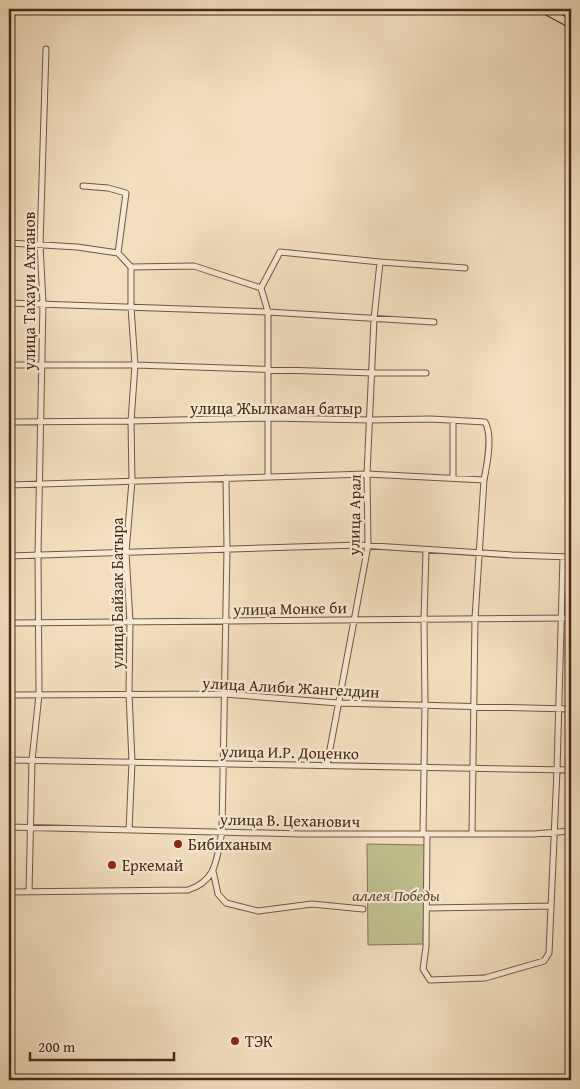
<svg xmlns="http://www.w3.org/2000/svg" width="580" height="1089" viewBox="0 0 580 1089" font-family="'Gentium Book Plus',serif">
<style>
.green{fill:#bfc18f;stroke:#857454}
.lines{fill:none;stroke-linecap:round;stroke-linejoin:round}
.street-casing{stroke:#755542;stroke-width:7}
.secondary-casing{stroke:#4b2719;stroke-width:9}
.street{stroke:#f7ead5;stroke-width:5}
.secondary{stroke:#f7ead5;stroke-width:7}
.rail-casing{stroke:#4b2719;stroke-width:3}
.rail{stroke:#f7ead5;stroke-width:1;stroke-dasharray:4;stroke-linecap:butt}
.poi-dot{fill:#8f2418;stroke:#f7ead5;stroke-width:2}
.labels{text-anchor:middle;stroke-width:4.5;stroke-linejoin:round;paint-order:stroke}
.street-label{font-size:16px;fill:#4b2719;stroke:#f7ead5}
.poi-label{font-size:16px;fill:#4b2719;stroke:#f7ead5;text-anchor:start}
.park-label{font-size:16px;font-style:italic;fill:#624631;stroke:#f7ead5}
</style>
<rect width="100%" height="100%" fill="#f3dfbf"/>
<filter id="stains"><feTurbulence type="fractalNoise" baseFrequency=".004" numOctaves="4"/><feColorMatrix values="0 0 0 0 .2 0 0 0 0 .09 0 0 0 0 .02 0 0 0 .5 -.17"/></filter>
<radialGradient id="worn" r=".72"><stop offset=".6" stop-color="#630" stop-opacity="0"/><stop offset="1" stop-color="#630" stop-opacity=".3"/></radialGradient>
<path class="green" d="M367,844L426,845L423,944L368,945Z"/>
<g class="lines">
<defs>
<path id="street" d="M83,186L108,188L126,193L118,253
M9,243L77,247L118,253L131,267L194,266L261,288
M261,288L280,252L380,262L465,268
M261,288L268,312V477
M9,303L268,312L434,322
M9,365H135L372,373H426
M453,421V477
M9,422L131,421L269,418L370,420L431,419L485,422C493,435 487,465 484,480L475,618L472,834
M9,485L367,474L484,480
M9,556L359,545L512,555L571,557
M9,623L571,618
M9,695L224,694L338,703L571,709
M9,760L571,770
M327,765L368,546L367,474L374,319L380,262
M9,827L302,834H534L571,831
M129,830L132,762L129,694L130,622L126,552L132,481L131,421L135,365L131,307V267
M423,834L425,705L424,619L426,550
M427,834L426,947L423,969L430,980L485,978L544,961L549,953L557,770L563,557
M213,871L218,894L226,903L258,911L312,904L363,909
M9,892L188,890C218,880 216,859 222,832L227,549L226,478
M29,892L32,760L39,695L38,554L43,303L40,245L46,49
M427,908L551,906"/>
<path id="secondary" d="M543,9L571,24"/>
</defs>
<use href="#street" class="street-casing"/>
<use href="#secondary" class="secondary-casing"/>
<use href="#street" class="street"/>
<use href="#secondary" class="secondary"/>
<defs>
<path id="rail" d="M9,1079L79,1080"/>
</defs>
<use href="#rail" class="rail-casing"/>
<use href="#rail" class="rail"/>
</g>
<g class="poi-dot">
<circle cx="178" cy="844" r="5"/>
<circle cx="112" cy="865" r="5"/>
<circle cx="235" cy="1041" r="5"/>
</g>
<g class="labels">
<g class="street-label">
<text transform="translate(29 291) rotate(-90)" y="6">улица Тахауи Ахтанов</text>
<text x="276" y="414">улица Жылкаман батыр</text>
<text transform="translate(354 515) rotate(-89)" y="6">улица Арал</text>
<text transform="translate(117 593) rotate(-90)" y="6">улица Байзак Батыра</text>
<text transform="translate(290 608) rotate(-1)" y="6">улица Монке би</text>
<text transform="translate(291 687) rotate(3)" y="6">улица Алиби Жангелдин</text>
<text transform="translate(290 752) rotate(1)" y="6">улица И.Р. Доценко</text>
<text transform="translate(290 820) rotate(1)" y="6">улица В. Цеханович</text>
</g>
<g class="poi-label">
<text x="188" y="850">Бибиханым</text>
<text x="122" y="871">Еркемай</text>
<text x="245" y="1047">ТЭК</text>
</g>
<g class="park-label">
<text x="396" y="901">аллея Победы</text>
</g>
</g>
<rect width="580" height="1089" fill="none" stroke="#f3dfbf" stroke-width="30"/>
<rect x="10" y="10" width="560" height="1069" fill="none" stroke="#4b2719" stroke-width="2.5"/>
<rect x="15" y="15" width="550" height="1059" fill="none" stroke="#4b2719"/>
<path d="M30 1052v8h144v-8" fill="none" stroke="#4b2719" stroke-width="2.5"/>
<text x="38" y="1052" font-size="15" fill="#4b2719" stroke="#f7ead5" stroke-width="4" paint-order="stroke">200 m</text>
<rect width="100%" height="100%" filter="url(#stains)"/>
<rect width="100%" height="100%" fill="url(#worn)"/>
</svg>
